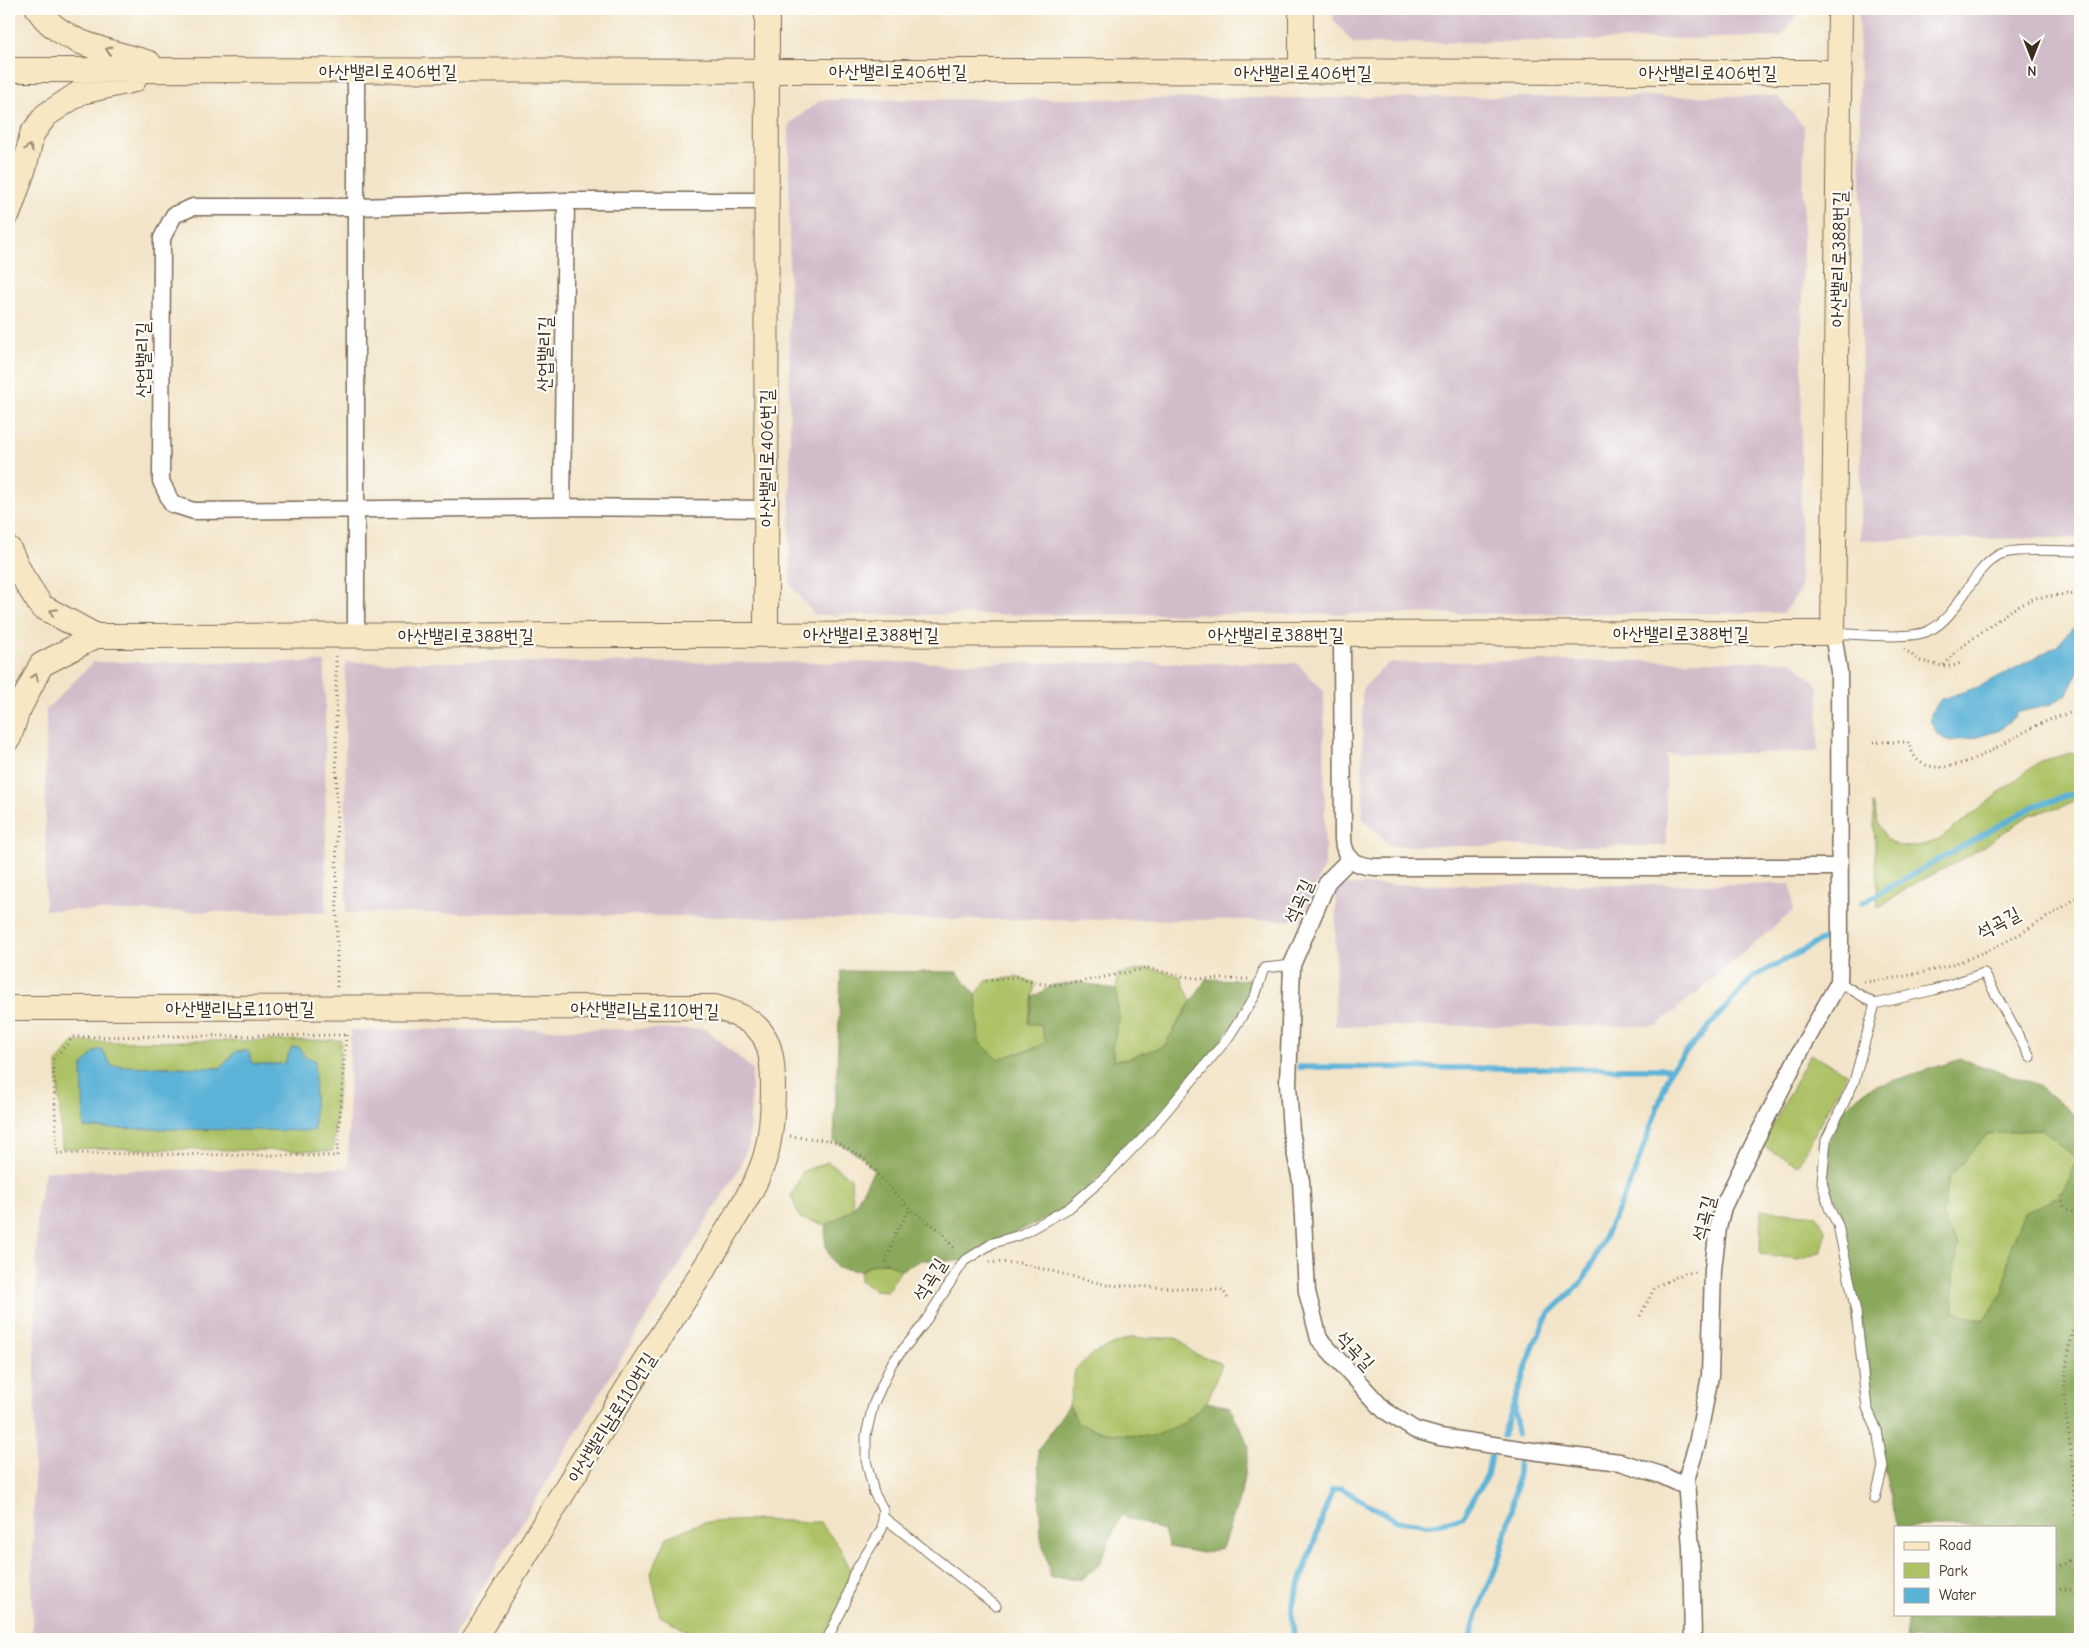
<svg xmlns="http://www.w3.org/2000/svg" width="2089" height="1648" viewBox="0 0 2089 1648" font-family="'Comic Neue','Poor Story',sans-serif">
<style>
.industrial{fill:#d1bdca}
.green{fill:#adc266;stroke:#747642;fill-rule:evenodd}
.forest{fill:#8aa85b;stroke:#62693c;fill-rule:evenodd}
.water{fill:#5bb2d7;stroke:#4b6e7a}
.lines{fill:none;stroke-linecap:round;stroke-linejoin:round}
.stream{stroke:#5bb2d7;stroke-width:5.5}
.lane-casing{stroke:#7b6b5a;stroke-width:11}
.street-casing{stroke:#7b6b5a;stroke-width:19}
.secondary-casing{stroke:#7b6b5a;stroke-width:26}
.path{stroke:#7b6b5a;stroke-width:3;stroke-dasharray:1 4;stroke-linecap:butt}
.lane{stroke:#fff;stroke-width:9}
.street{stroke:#fff;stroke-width:16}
.secondary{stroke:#f7e8c3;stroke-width:24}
.oneway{stroke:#998970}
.labels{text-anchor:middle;stroke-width:4.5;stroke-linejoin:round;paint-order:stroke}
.street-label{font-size:19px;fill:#3b2a1e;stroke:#fdfcf7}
</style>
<rect width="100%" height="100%" fill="#fdfcf7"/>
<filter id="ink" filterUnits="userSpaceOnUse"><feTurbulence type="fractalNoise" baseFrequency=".02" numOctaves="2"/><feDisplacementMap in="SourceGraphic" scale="10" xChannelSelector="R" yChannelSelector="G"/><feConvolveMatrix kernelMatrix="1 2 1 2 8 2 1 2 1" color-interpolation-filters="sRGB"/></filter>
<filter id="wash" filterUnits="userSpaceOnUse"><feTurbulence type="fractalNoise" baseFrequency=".0096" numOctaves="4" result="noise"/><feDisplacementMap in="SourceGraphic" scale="20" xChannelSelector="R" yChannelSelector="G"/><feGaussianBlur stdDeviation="1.12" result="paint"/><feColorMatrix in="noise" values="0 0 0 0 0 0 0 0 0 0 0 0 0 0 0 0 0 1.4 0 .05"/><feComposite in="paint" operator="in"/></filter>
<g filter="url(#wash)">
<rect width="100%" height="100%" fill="#f2e4c8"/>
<path class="industrial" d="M1333,9H1801L1781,37L1354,44L1333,19Z
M1859,9H2080V538L1860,540L1862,302Z
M1777,96L1804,126L1800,591L1784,613L815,615L790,585L789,124L821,100Z
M1517,661H1792L1819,687L1818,752L1666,754V846H1390L1363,819L1362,689L1388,663Z
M93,662H325L326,913L45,910L46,710Z
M345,662L1297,663L1324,691L1325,863L1301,920L826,919L512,913H346Z
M1792,884L1793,911L1657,1026H1335L1336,885Z
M706,1029L752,1069L749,1143L740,1167L619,1362L452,1639H32L37,1211L45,1171L348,1168L350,1030Z"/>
<path class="green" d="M2080,751V798L2059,808L2031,814L1972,854L1909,887L1878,908L1873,804C1876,813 1878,826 1884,834C1895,854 1921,846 1939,840L2040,761Z
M1148,968L1180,976L1191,1001L1164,1046L1127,1059L1114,1061L1112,1047L1119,1020L1116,990L1118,974Z
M1016,977L1035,983L1028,1023L1040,1024L1046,1042L1035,1048L998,1059L979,1042L976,995L986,981Z
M341,1040L333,1151L62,1148L57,1062L74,1042ZM292,1047L305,1057L314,1131L82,1067L102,1050L111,1066L221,1068L237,1051L253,1064H284Z
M1810,1054L1847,1073L1798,1165L1762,1146Z
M2042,1129L2077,1159L2061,1196L2024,1213L2011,1243L2004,1292L1983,1321L1954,1312L1953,1278L1958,1246L1941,1216L1950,1177L1987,1134Z
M828,1162L851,1178L853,1209L827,1225L800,1218L791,1196L803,1171Z
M1761,1210L1817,1215L1826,1232L1820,1253L1798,1259L1760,1254Z
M886,1262L901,1270L887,1291L875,1290L860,1281V1271L871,1265Z
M1129,1338H1179L1193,1353L1222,1364L1207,1402L1182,1424L1152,1437L1105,1433L1077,1423L1069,1405L1075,1370L1092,1354Z
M757,1520L820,1522L840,1548L853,1575L827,1639H695L691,1633L660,1616L651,1573L667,1537L703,1522Z"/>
<path class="forest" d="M841,971L957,972L976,995L979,1042L998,1059L1035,1048L1046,1042L1040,1024H1028L1033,997L1053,985L1080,982L1116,990L1119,1020L1112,1047L1114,1061L1127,1059L1164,1046L1206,979L1236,980L1261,978L1255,996L1185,1089L1069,1208L993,1243L964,1261L921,1260L901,1270L886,1262L871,1265L860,1271L837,1268C827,1252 822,1244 827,1225L853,1208L874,1170L861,1156L834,1141Z
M1961,1059L2036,1084L2080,1119V1639H1906L1909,1614H2055V1527H1898L1876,1437L1854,1324L1845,1229L1839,1205L1828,1185V1147L1841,1111L1867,1089ZM2042,1129L2077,1159L2061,1196L2024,1213L2011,1243L2004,1292L1983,1321L1954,1312L1953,1278L1958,1246L1941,1216L1950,1177L1987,1134Z
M1207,1402L1230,1407L1249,1446L1241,1494L1222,1548L1202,1553L1169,1547L1164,1531L1121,1515L1099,1565L1082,1579L1051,1578L1041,1538L1038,1450L1069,1405L1078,1423L1105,1433L1152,1437L1182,1424Z"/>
<path class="water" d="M2080,620V662L2077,674L2067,694L2050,705L2019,712L2000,730L1978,737L1950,741L1938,735L1931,723V714L1940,700L1980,686L2027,662L2057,646Z
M292,1047H299L305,1057L315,1060L314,1131L84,1128L82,1067L96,1050H102L112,1066L221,1068L236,1051H248L253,1064H284Z"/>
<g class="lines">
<path class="stream" d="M1862,903L2034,806L2080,792
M1299,1067L1671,1069
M1515,1407L1517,1435
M1503,1436L1535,1342L1548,1315L1584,1280L1632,1180L1671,1069L1753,977L1827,937
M1294,1639L1292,1606L1332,1490L1341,1488L1397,1521L1432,1525L1462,1518L1487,1476L1491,1455
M1471,1639C1475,1614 1487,1591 1496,1567C1508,1531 1518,1493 1519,1455"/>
</g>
</g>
<g filter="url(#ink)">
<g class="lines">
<defs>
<path id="lane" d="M1833,633C1855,634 1910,640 1928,631C1959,617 1969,573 1997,556C2010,547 2062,551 2080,551
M1839,982L1875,1004L1934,990L1984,973L2030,1057
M1875,1499L1883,1467L1877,1430L1867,1408L1856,1312L1838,1225L1829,1208L1822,1182L1826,1140L1854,1082L1875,1004
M882,1516L996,1606
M827,1639L845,1604L853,1575L882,1529L883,1509L874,1493L866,1460V1435L873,1405L892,1363L923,1325L964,1261L993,1243L1020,1235L1069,1208L1106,1176L1147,1134L1228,1038L1255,996L1264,968L1292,965"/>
<path id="street" d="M356,71V635
M766,201H566L356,207H193L174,215L162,238L161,481L172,504L194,511L562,507L766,509
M562,507L566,201
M1342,634L1343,839C1344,859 1356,866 1375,867H1839
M1350,859L1328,881L1292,965L1288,1084L1291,1132L1301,1181L1307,1292L1319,1339L1384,1410L1415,1430L1440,1437L1546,1453L1620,1462L1661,1475L1687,1487
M1693,1639L1691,1548L1686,1480L1697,1444L1710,1376L1713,1269L1718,1228L1723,1207L1753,1145L1802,1048L1839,982L1840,945L1839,672L1833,633"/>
<path id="secondary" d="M38,9C60,44 111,51 149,63
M1301,9V72
M9,70L1840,72
M9,212L25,165L32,134L46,115L81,92L134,80
M9,549L22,576L41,606L96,636
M766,635L767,9
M9,738L17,713L41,665L96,636L1833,633L1840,9
M9,1008L715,1007C763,1021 773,1037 773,1086C773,1109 772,1131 766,1154C757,1186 738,1212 721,1241C691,1292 657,1340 626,1391C574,1473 525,1557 474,1639"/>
</defs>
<use href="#lane" class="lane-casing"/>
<use href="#street" class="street-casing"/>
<use href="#secondary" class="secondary-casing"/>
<path class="path" d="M1904,649L1920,661L1943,666L1959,649L2011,610L2035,598L2066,594L2080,595
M336,656L337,988
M1944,666H1953L1963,662
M1873,742H1908C1911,749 1913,757 1920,762C1950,781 2003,743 2030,729C2046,720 2063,715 2080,710
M986,981L1016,977L1035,983L1053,985L1080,982L1148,968L1180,976L1206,979H1248
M1864,982C1902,978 1941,970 1977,955C2013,941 2047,917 2080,896
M346,1035L337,1156L57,1153L53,1060L73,1037Z
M790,1136L834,1141L861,1156L910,1209L942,1232L955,1250
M2061,1196L2064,1207L2080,1216
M886,1262L896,1233L910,1209
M989,1262L1019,1263L1107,1285L1223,1290L1228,1299
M2080,1307C2071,1336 2063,1371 2065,1401C2066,1423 2071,1444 2072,1466C2074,1492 2069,1504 2080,1530
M1640,1316L1655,1287L1685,1273L1697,1272
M2055,1567L2063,1565L2080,1553
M2055,1589L2071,1590L2080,1597"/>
<use href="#lane" class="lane"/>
<use href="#street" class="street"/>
<use href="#secondary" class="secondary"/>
</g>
<defs><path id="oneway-chevron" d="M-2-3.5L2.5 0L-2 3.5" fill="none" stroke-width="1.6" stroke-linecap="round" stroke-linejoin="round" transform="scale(1.25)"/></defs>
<g class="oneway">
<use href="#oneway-chevron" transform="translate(109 50) rotate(-162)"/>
<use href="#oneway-chevron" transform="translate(29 148) rotate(-77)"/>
<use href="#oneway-chevron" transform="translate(53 612) rotate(-152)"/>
<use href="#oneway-chevron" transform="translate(35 677) rotate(-64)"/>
</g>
</g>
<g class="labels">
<g class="street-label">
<text x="388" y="78">아산밸리로406번길</text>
<text x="898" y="78">아산밸리로406번길</text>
<text x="1303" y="79">아산밸리로406번길</text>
<text x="1708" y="79">아산밸리로406번길</text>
<text transform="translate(1838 259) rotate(-89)" y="7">아산밸리로388번길</text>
<text transform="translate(544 354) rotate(-89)" y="7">산업밸리길</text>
<text transform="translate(142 360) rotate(-90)" y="7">산업밸리길</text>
<text transform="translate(766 458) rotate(-90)" y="7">아산밸리로406번길</text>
<text x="1681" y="640">아산밸리로388번길</text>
<text x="871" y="641">아산밸리로388번길</text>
<text x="1276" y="641">아산밸리로388번길</text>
<text x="466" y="642">아산밸리로388번길</text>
<text transform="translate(1298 901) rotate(-66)" y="7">석곡길</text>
<text transform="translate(1998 922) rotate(-28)" y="7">석곡길</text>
<text x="240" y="1015">아산밸리남로110번길</text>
<text transform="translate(645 1009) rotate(1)" y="7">아산밸리남로110번길</text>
<text transform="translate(1703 1218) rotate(-76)" y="7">석곡길</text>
<text transform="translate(929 1279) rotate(-58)" y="7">석곡길</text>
<text transform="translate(1356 1350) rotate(47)" y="7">석곡길</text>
<text transform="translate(611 1417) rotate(-58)" y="7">아산밸리남로110번길</text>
</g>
</g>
<rect width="2089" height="1648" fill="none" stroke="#fdfcf7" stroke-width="30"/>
<rect x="1894" y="1526" width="162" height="90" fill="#fdfcf7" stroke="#afa8a0"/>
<rect x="1904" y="1542" width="25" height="8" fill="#f7e8c3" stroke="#afa8a0"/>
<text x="1939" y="1550" font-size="15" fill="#3b2a1e">Road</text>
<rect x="1904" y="1563" width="25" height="15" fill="#adc266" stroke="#afa8a0"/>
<text x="1939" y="1576" font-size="15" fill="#3b2a1e">Park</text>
<rect x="1904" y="1588" width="25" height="15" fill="#5bb2d7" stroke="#afa8a0"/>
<text x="1939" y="1600" font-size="15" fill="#3b2a1e">Water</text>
<g transform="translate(2032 58) rotate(180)" stroke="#fdfcf7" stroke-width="4" paint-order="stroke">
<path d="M0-4L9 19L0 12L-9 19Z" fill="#3b2a1e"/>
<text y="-8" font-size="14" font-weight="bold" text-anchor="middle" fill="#3b2a1e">N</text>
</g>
</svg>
